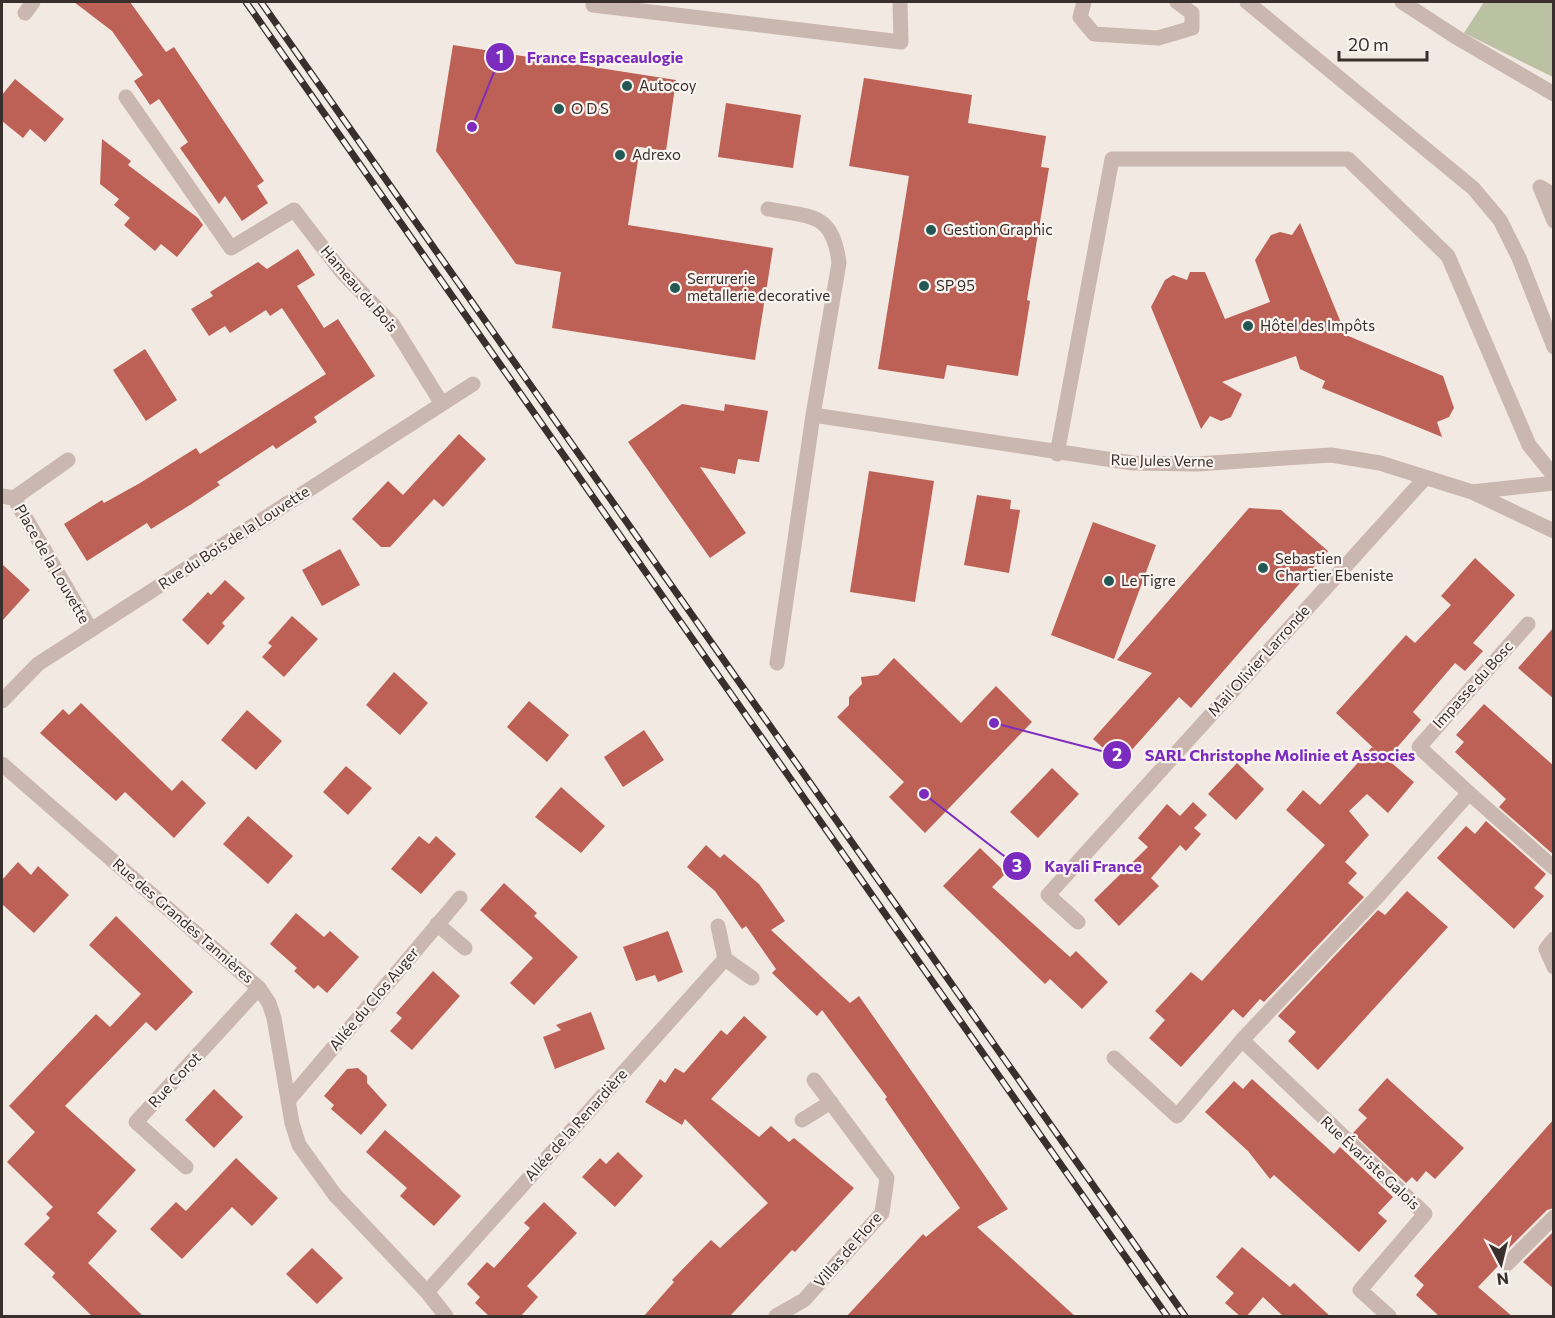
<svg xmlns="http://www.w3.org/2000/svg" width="1555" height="1318" viewBox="0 0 1555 1318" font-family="Commissioner,sans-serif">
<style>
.green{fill:#bbc1a3}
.building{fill:#bd6156}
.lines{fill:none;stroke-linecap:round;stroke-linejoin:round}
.service{stroke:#cab7af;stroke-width:15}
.minor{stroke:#cab7af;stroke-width:15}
.tertiary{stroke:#cab7af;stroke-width:15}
.rail-casing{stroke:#392f2c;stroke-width:7}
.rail{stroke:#faf3ef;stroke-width:4.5;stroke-dasharray:14;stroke-linecap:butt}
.poi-dot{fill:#245855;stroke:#faf3ef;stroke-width:2}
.labels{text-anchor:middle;stroke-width:4.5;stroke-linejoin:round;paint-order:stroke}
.poi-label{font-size:15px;fill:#392f2c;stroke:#faf3ef;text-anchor:start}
.street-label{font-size:15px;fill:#392f2c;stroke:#faf3ef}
.leader{fill:none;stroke:#7b2cbf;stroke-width:2}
.callout-dot{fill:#7b2cbf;stroke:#faf3ef;stroke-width:2}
.mark-label{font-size:18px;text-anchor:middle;font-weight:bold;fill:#fff}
.callout-label{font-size:16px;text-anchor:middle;font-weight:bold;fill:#7b2cbf;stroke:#faf3ef;stroke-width:4.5;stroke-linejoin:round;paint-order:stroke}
</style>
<rect width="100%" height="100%" fill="#f2e9e2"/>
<path class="green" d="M1484,2H1553V77L1464,33Z"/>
<path class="building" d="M74,2H130L166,52L174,47L186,65L264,181L257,186L268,203L242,221L225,196L219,204L180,148L188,142L159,99L150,105L134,81L143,75L112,31Z
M453,45L676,80L666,151L640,147L628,225L773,248L755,360L552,328L561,272L516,264L436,151Z
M864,78L972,95L968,123L1046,136L1041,167L1049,168L1027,300L1030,301L1018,376L947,365L944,379L878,369L909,176L849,166Z
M15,79L64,119L45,142L30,129L23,138L2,121V95Z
M726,103L801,115L793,168L718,157Z
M102,139L131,161L128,165L198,218L203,225L177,257L161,244L155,251L124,225L130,218L114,205L119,199L100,184Z
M1300,223L1346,335L1443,376L1454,408L1449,417L1437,422L1442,437L1322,388L1325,381L1300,369L1296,356L1222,382L1242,394L1231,417L1221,421L1210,416L1201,429L1151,307L1165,280L1173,275L1187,280L1190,272H1205L1225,319L1270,302L1255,260L1271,235L1280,232L1292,235Z
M298,249L315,275L297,286L324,328L338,319L375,376L314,417L317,422L276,449L273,445L217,482L220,485L190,505L151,529L147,523L87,561L64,524L102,500L104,503L140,483L196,448L200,454L326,374L282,308L270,316L266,310L230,333L225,326L209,336L191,309L213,296L210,292L258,262L267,269Z
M145,349L177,400L146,421L113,370Z
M682,404L724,411L725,404L768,411L759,462L738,459L735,474L700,467L746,533L710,558L628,442Z
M459,434L486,459L443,507L434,499L390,547H381L352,519L388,481L403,495Z
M869,471L934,481L915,602L850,592Z
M977,495L1011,500L1010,509L1020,510L1009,573L964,565Z
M1249,508L1281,510L1328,551L1191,708L1179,697L1120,763L1093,739L1152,673L1117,660Z
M1093,522L1156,545L1114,659L1051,635Z
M340,549L360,585L322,606L302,570Z
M1475,558L1515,595L1473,643L1483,651L1465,671L1455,663L1413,712L1421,720L1387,759L1414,782L1388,813L1367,794L1349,811L1369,835L1345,862L1357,873L1348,883L1364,897L1264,1002L1260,999L1243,1018L1233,1009L1181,1067L1149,1038L1165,1020L1155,1011L1191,972L1202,981L1325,845L1286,810L1303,790L1320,805L1372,747L1380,754L1336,713L1406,635L1415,643L1451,605L1441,596Z
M2,564L30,590L2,621Z
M225,580L245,598L222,623L225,626L208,645L182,620L208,592L211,595Z
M292,616L318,639L284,677L262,657L272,646L268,643Z
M1554,627V699L1518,668Z
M894,658L961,723L996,686L1032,722L925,833L889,797L904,782L837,717L849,705V697L862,684L861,677L878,675Z
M394,672L428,703L400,735L366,705Z
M529,701L569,735L547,762L507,727Z
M81,703L172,791L182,780L206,803L174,838L125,792L116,801L40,733L63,709L69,715Z
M1484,704L1554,766V855L1499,807L1506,799L1455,752L1464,742L1456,735Z
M247,710L282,741L256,770L221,740Z
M644,730L664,760L623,787L604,757Z
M1237,763L1264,789L1236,820L1208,794Z
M346,766L372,788L348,815L323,792Z
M1052,768L1079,794L1038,838L1010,812Z
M561,787L605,826L581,853L535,817Z
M1193,802L1207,815L1194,828L1201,834L1186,851L1180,845L1151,878L1159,886L1119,926L1094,900L1148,847L1138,838L1167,804L1180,816Z
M248,816L293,856L268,884L223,844Z
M1486,821L1546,874L1534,888L1544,896L1514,929L1437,858L1466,826L1475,834Z
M419,836L429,844L436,836L456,854L421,894L391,869Z
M706,845L720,858L724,854L759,884L785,921L771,930L850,1003L859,996L1008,1209L977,1227L1076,1317H846L923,1234L926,1237L960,1208L885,1099L887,1097L822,1010L817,1016L772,973L776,969L746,926L742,929L715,891L687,867Z
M980,848L1006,873L992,887L1070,957L1076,951L1108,982L1082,1009L1050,979L1045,984L943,886Z
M18,862L31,875L38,866L69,895L34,933L2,904V880Z
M504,883L537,913L534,916L578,957L534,1005L510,983L533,958L480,910Z
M1407,891L1448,927L1318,1070L1288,1041L1296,1032L1278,1016L1378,910L1385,915Z
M296,913L324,937L330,931L359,957L327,993L318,985L314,989L294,971L297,968L270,944Z
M116,916L193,992L156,1031L146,1022L65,1106L136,1170L97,1213L117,1231L88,1263L144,1317H93L52,1277L55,1273L24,1244L50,1218L46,1214L53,1207L7,1162L35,1132L9,1106L96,1014L110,1027L141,994L89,945Z
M668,931L683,972L658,982L655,975L636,981L623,947Z
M433,971L460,996L412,1050L390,1031L402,1018L396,1013Z
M591,1012L605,1049L555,1069L543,1037L561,1030L556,1025Z
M744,1016L767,1037L711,1099L759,1137L771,1126L789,1142L794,1138L854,1188L795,1252L792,1250L729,1317H643L674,1282L672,1280L711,1240L720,1248L768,1203L685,1119L682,1125L645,1102L660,1079L665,1083L675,1068L684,1073L721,1030L727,1035Z
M358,1068L367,1076V1083L387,1105L361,1135L331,1109L334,1105L324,1096L347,1069Z
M1387,1078L1464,1148L1435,1179L1426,1171L1417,1182L1412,1177L1406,1183L1353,1133L1367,1118L1358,1110Z
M1252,1079L1334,1154L1340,1147L1393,1197L1378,1213L1387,1221L1359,1252L1274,1175L1270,1179L1248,1151L1205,1112L1234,1081L1243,1089Z
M214,1089L243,1117L214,1148L185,1120Z
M1554,1119V1208L1547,1210L1500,1257L1498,1266L1478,1287L1513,1317H1440L1416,1295L1424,1285L1414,1276Z
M385,1130L461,1196L434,1226L400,1196L407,1188L366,1152Z
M618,1152L643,1176L615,1207L582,1177L600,1158L606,1164Z
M236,1158L278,1198L252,1226L232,1207L182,1259L150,1229L176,1202L186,1211Z
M544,1202L577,1233L527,1286L538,1297L520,1317H490L475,1303L480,1297L467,1284L487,1262L494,1268L530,1228L524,1223Z
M1554,1231V1289L1523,1262Z
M1242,1247L1290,1287L1294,1283L1331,1317H1284L1263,1297L1246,1317H1241L1225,1303L1234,1293L1216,1277Z
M312,1248L343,1278L317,1304L286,1274Z"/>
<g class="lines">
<path class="service" d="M593,2V5L901,42L900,2
M1084,2L1080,17L1094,34L1158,38L1192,28V13L1177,2
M1247,2L1473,188L1500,220L1519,258L1554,347
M1554,195L1540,187L1554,221
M1057,454L1112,159H1348L1448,256L1529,445L1554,476"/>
<path class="minor" d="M25,13L33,2
M126,97L231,248L294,210L341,271L393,325L442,404
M768,209C811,217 833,212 839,263L813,415L777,663
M813,415L1133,463L1197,464L1331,455L1380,463L1472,492L1554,531
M1472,492L1554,483
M2,496L14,498L91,630
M14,498L68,460
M2,701L38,664L473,384
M2,764L259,988L269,1003L274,1018L292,1123L299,1145L335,1195L427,1292L446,1316
M1469,793L1419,747L1528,624
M1078,922L1048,895L1425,478
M437,924L465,948
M718,926L725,959L752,978
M1554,939L1546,949L1554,967
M1114,1058L1177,1116L1242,1040
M288,1101L460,898
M802,1120L831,1102
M186,1167L136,1122L259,988
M1507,1264L1554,1217
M427,1292L725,959
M776,1316L804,1300L882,1213L887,1178L814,1080
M1389,1316L1360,1290L1425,1214L1242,1040L1378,896L1469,793L1554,868"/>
<path class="tertiary" d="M1402,2L1456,37L1554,94"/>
<defs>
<path id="rail" d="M246,2L1167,1316
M261,2L1185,1316"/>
</defs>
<use href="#rail" class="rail-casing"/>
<use href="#rail" class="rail"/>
</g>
<g class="poi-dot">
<circle cx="627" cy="86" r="6"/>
<circle cx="559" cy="109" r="6"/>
<circle cx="620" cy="155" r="6"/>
<circle cx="931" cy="230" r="6"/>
<circle cx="924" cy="286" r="6"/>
<circle cx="675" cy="288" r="6"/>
<circle cx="1248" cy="326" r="6"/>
<circle cx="1263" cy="568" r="6"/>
<circle cx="1109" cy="581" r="6"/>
</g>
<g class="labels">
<g class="poi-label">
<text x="639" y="91">Autocoy</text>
<text x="571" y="114">O D S</text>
<text x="632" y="160">Adrexo</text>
<text x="943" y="235">Gestion Graphic</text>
<text x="687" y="284">Serrurerie<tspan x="687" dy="17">metallerie decorative</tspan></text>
<text x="936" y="291">SP 95</text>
<text x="1260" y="331">Hôtel des Impôts</text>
<text x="1275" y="564">Sebastien<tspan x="1275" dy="17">Chartier Ebeniste</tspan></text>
<text x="1121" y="586">Le Tigre</text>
</g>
<g class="street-label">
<text transform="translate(359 289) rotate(49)" y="5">Hameau du Bois</text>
<text transform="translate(1162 461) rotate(1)" y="5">Rue Jules Verne</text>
<text transform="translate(234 538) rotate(-33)" y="5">Rue du Bois de la Louvette</text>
<text transform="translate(52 564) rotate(60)" y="5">Place de la Louvette</text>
<text transform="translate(1259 661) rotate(-48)" y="5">Mail Olivier Larronde</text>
<text transform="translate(1473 685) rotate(-48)" y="5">Impasse du Bosc</text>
<text transform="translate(183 921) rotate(41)" y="5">Rue des Grandes Tannières</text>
<text transform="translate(374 999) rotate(-50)" y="5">Allée du Clos Auger</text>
<text transform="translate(175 1080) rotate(-47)" y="5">Rue Corot</text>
<text transform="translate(576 1125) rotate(-48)" y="5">Allée de la Renardière</text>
<text transform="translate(1370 1163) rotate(43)" y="5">Rue Évariste Galois</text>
<text transform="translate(848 1250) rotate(-49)" y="5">Villas de Flore</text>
</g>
</g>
<path class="leader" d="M472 127L500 57M994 723L1117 755M924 794L1017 866"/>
<g class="callout-dot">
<circle cx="472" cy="127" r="6"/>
<circle cx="994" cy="723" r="6"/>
<circle cx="924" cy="794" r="6"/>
<circle cx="500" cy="57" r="15"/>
<circle cx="1117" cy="755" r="15"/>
<circle cx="1017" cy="866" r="15"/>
</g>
<g class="mark-label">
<text x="500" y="63">1</text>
<text x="1117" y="761">2</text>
<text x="1017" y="872">3</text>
</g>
<g class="callout-label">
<text x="605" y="63">France Espaceaulogie</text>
<text x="1280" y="761">SARL Christophe Molinie et Associes</text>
<text x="1093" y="872">Kayali France</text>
</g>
<rect width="1555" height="1318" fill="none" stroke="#392f2c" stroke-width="6"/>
<g transform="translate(1501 1264) rotate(173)" stroke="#faf3ef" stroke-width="4.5" paint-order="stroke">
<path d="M0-4.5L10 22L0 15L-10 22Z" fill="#392f2c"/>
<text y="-9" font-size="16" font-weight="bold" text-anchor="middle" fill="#392f2c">N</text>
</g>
<path d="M1339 51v9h88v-9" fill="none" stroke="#392f2c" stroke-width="3"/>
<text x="1348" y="51" font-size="18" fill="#392f2c" stroke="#faf3ef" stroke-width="4.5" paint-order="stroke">20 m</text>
</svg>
